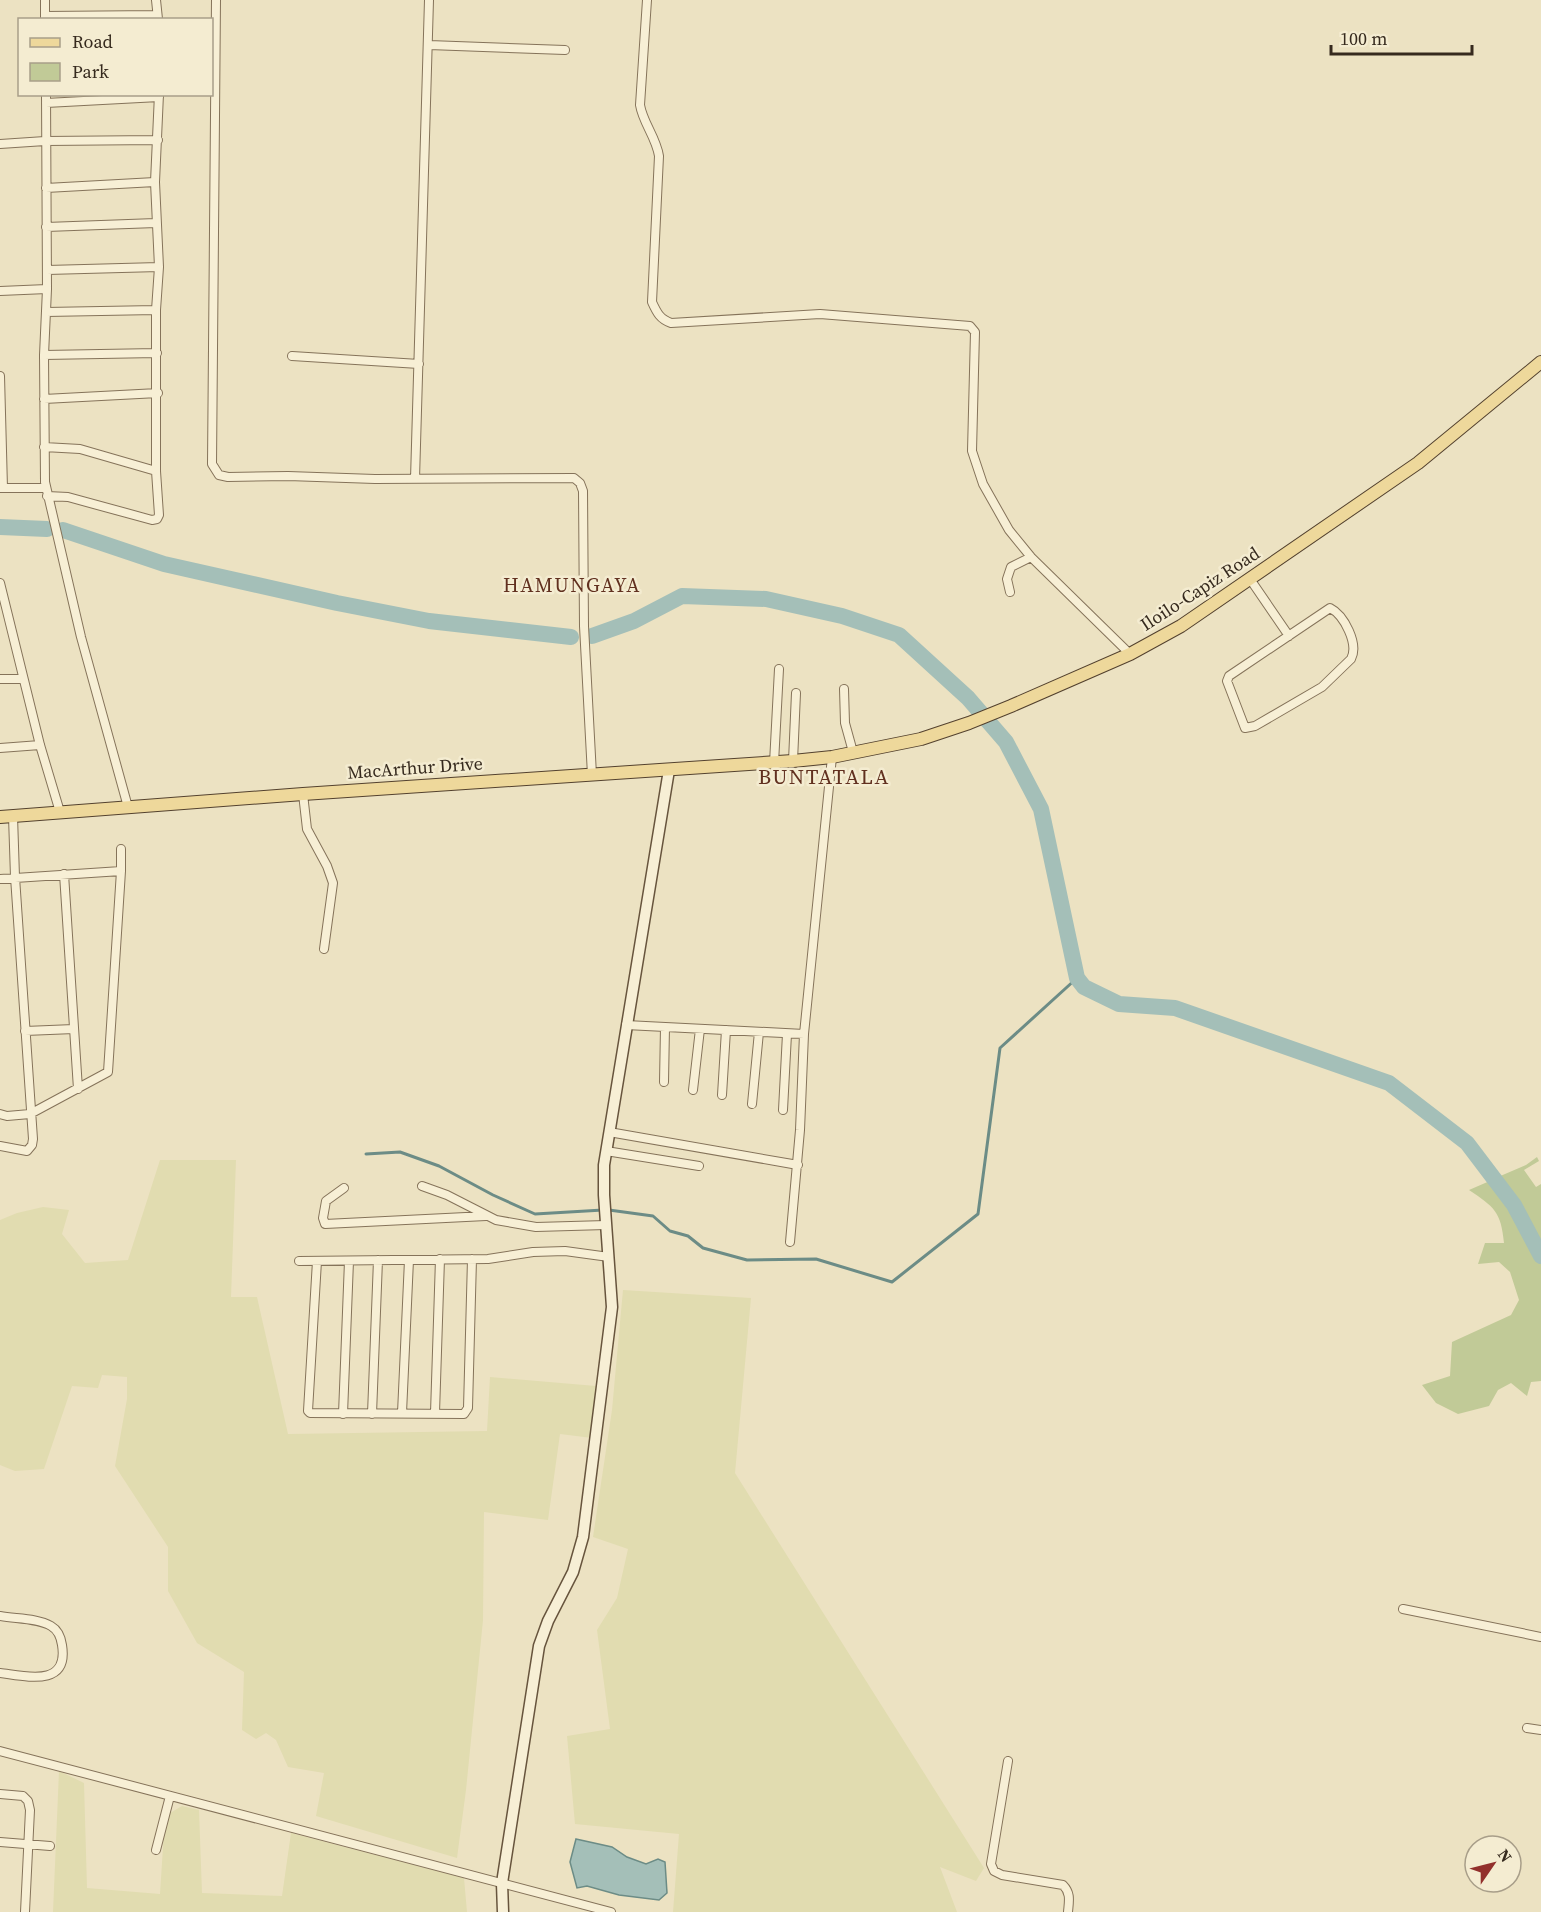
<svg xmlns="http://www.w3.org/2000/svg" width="1541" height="1912" viewBox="0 0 1541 1912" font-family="'Source Serif 4',serif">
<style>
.farmland{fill:#e1dcb0}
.green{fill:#c1ca97}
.water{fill:#a4bfb8;stroke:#6c8c86;stroke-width:1.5}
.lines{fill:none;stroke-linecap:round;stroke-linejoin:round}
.stream{stroke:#6c8c86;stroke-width:3}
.river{stroke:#a4bfb8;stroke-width:16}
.street-casing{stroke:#85735a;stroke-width:10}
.secondary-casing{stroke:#67543d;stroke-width:13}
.primary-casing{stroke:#53412e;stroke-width:14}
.street{stroke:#f7efd5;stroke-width:8}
.secondary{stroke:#f7efd5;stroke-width:10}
.primary{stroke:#eed89b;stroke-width:12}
.labels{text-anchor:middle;stroke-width:5;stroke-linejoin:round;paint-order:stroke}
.street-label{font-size:18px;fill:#362a1e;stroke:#f4ecd1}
.neighbourhood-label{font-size:20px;letter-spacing:1.5px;fill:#61301f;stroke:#f4ecd1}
.quarter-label{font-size:21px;letter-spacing:1.5px;fill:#61301f;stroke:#f4ecd1}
</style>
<rect width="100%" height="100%" fill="#ece2c2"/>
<path class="farmland" d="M160,1160H236L231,1297H257L288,1434L487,1431L490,1377L596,1386L592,1438L560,1434L548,1520L484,1512L483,1620L466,1790L457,1858L316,1816L324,1773L288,1767L276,1740L266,1733L256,1739L242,1730L244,1672L197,1643L168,1591V1547L115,1466L127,1399V1377L102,1375L98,1388L72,1386L44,1469L15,1471L0,1465V1220L17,1213L43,1207L69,1210L62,1234L85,1263L128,1260Z
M623,1290L751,1298L735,1473L984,1868L976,1881L940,1867L957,1912H673L679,1834L575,1824L567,1736L610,1729L597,1630L617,1598L628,1549L593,1537L612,1410Z
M59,1771L84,1783L87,1888L160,1894L165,1816L182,1806L199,1810L202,1893L282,1896L291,1833L464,1878L467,1912H53Z"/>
<path class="green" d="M1537,1157L1539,1161L1524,1170L1536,1187L1541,1184V1247L1498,1177L1526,1165Z
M1492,1180L1505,1196L1541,1261V1381L1531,1382L1527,1396L1511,1383L1498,1390L1489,1406L1458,1414L1436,1403L1422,1385L1450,1376L1452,1342L1511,1315L1519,1300L1510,1272L1499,1262L1478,1264L1485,1243H1504C1501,1211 1494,1207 1469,1190Z"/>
<path class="water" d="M576,1839L612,1847L627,1857L646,1864L658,1859L665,1862L667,1893L659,1900L619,1895L587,1886L577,1888L570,1862Z"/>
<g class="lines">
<path class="stream" d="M366,1154L400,1152L439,1166L493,1195L535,1214L603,1210
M609,1210L653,1216L670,1231L688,1236L703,1248L747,1260L816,1259L892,1282L978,1214L1000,1048L1077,978"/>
<path class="river" d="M0,527L47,529
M63,530L164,564L337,603L429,621L571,637
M592,636L634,621L682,596L766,599L842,616L899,635L968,698L1006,742L1041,809L1077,978L1084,987L1119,1004L1175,1008L1389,1083L1467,1143L1514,1205L1541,1256"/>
<defs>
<path id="street" d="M156,0L158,19
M216,0L212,464L219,475L228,477L288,476L375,479L574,478L580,483L583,491L584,626L592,775
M647,0L640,105C643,123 656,137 659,156L652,302C657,313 660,319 671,323L820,314L970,326L975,332L972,451L983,484L1009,530L1031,557L1130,654
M45,16L157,15
M45,20V0
M429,45L565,50
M46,94L47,289L44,355L45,482L81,637L128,807
M46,103L159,97
M0,144L45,141L158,140
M46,188L155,182
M46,227L156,223
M47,270L159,267
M0,291L47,289
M46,312L156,310
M44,355L157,353
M292,356L419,364
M0,376L3,488
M44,399L158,393
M44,447L80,449L156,471
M415,479L429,0
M0,488H46
M47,496L68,497L152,520L157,519L159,515L156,471V310L159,267L155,182L159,94
M1250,579L1289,636
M0,583L40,745L60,812
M1010,592L1007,579L1011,567L1031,557
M1330,608C1344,615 1359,644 1351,659L1322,687L1255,726L1245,728L1227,681L1229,676Z
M0,679H22
M844,689L845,723L853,752
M0,748L40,745
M793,761L796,693
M774,763L779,669
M303,794L307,829L327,866L333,883L324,949
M64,874L78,1089
M0,879L121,871
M626,1025L804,1034
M25,1031L74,1029
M664,1082L665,1027
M693,1090L700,1029
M722,1095L726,1030
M752,1104L759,1032
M783,1110L787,1034
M0,1114L7,1116L30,1114L108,1072L121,871V849
M609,1132L798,1165
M0,1146L27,1151L32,1145L33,1139L15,877L13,816
M606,1151L699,1166
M422,1186L447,1195L496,1220L536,1227L606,1225
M344,1188L326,1201L323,1218L325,1224L486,1216
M790,1242L800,1130L804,1034L832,757
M299,1261L488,1259L533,1252L565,1251L609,1257
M317,1261L308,1411L310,1413L464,1414L468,1408L472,1259
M402,1413L409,1260
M435,1413L440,1259
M343,1414L349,1261
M372,1414L378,1260
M1403,1609L1541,1637
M0,1616C16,1619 37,1618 51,1626C58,1630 61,1638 62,1645C69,1688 25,1676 0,1673
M1527,1728L1541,1730
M0,1751L611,1912
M1008,1761L991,1864L994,1871L1002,1875L1063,1885C1071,1893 1069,1901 1068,1912
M0,1794L23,1796L28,1801L30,1810L25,1912
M0,1842L50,1846
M156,1850L170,1796"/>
<path id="secondary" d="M503,1912L502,1883L539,1646L548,1621L573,1572L583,1537L612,1307L604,1195V1165L669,770"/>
<path id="primary" d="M0,817L303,794L793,761L832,757L921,739L969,723L1011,706L1130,654L1181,626L1418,463L1541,362"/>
</defs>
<use href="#street" class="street-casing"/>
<use href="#secondary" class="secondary-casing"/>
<use href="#primary" class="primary-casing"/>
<use href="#street" class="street"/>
<use href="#secondary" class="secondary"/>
<use href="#primary" class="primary"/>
</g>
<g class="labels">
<g class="street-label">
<text transform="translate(1200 589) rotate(-33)" y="6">Iloilo-Capiz Road</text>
<text transform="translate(415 768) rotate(-4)" y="6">MacArthur Drive</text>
</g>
<g class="neighbourhood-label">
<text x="572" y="592">HAMUNGAYA</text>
</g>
<g class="quarter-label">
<text x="824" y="784">BUNTATALA</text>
</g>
</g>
<rect x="18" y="18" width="195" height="78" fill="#f4ecd1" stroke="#a89e89" stroke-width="1.5"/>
<rect x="30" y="38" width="30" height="9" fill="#eed89b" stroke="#a89e89" stroke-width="1.5"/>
<text x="72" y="48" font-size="18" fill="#362a1e">Road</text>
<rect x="30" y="63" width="30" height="18" fill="#c1ca97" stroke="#a89e89" stroke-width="1.5"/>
<text x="72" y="78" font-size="18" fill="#362a1e">Park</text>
<g transform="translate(1493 1864) rotate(55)"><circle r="28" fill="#f4ecd1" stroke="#a89e89" stroke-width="1.5"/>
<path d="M0-4.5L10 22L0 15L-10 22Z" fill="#92302c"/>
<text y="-9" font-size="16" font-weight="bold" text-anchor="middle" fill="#362a1e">N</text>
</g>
<path d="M1331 45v9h141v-9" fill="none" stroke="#362a1e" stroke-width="3"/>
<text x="1340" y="45" font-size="18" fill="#362a1e" stroke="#f4ecd1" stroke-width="4.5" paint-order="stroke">100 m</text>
</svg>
